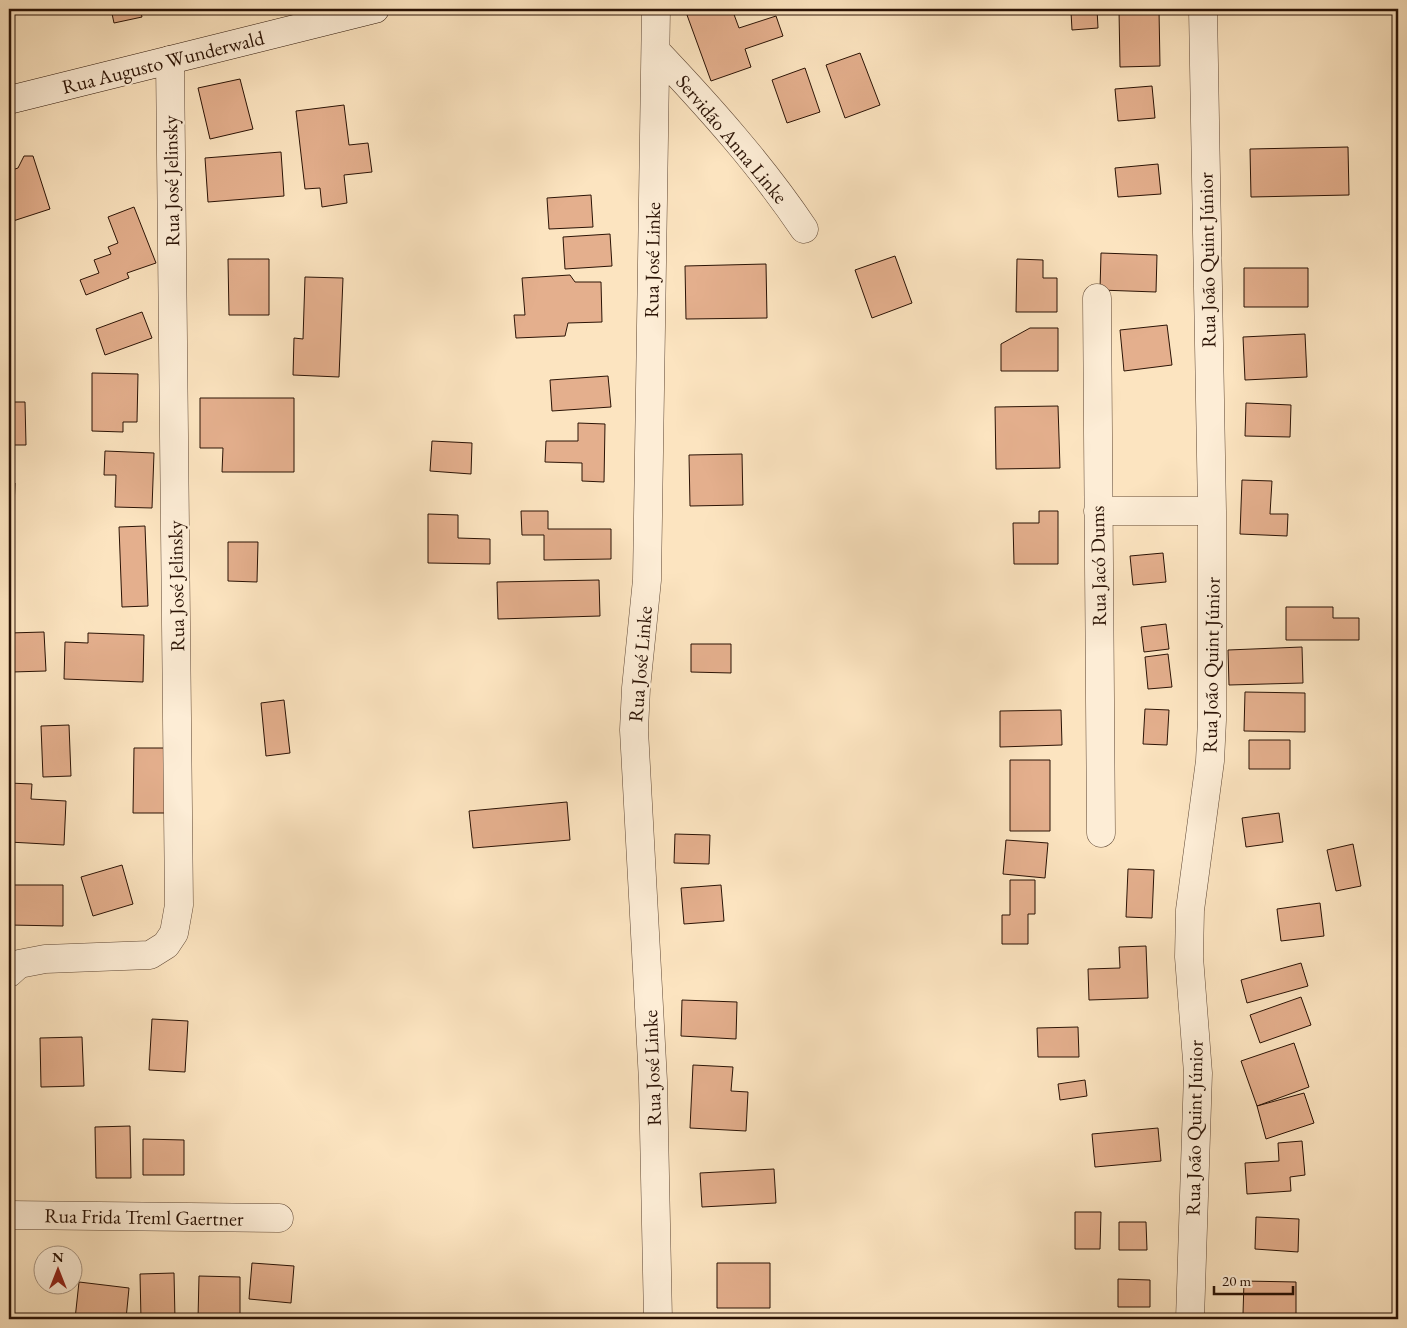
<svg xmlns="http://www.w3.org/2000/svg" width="1407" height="1328" viewBox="0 0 1407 1328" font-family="'EB Garamond',serif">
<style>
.building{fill:#e4af8d;stroke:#2b1305}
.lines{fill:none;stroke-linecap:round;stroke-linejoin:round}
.minor-casing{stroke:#5f4734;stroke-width:29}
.secondary-casing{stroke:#2b1305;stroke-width:29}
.minor{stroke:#fdedd6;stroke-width:28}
.secondary{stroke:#fdedd6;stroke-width:28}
.labels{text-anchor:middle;stroke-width:4.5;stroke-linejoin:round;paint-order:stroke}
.street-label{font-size:20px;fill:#2b1305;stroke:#fdedd6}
</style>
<rect width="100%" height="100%" fill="#fce4c0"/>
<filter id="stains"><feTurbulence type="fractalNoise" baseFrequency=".004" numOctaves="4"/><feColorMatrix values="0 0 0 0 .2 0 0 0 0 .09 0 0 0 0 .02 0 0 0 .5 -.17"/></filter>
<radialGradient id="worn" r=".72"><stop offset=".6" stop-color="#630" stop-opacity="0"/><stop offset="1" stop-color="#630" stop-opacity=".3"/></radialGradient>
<path class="building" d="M111,9H140L142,17L114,23Z
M705,9H732L739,28L776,16L783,36L745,49L751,67L711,81L687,15Z
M1050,9H1097L1098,28L1072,30L1071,12L1051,13Z
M1119,10H1159L1160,66L1120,67Z
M860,53L880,105L845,118L826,65Z
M805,68L820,112L787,123L772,80Z
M240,79L253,129L210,139L198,88Z
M1152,86L1155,118L1118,121L1115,89Z
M344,105L349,145L368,143L372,172L344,175L347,203L322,207L320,188L305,189L296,111Z
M1348,147L1349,195L1251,197L1250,149Z
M281,152L284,196L208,202L205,158Z
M24,156H33L50,209L10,222L9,171L18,168Z
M1158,164L1161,194L1118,197L1115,168Z
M591,195L593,227L549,229L547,198Z
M134,207L156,263L127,273L129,278L86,295L80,280L99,273L94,260L111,254L108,247L118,243L108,217Z
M610,234L612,266L565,269L563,237Z
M1101,253L1157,255L1156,292L1100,290Z
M895,256L912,303L872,318L855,270Z
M228,259H269V315H229Z
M1017,259L1043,260V278H1057V312H1016Z
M766,264L767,318L686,319L685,266Z
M9,267L13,283L9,284Z
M1244,268H1308V307H1244Z
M570,275L575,282H601L602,322L568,323L565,336L516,338L514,315H525L522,278Z
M305,277L343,278L339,377L293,375L294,338L303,339Z
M142,312L152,338L105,355L96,329Z
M1167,325L1172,365L1124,371L1120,330Z
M1030,328H1058V371H1001V344Z
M1305,334L1307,377L1245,380L1243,337Z
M92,373L138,374L137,422H123V432L92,431Z
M608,376L611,407L552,411L550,380Z
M200,398H294V472H222L223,448H200Z
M9,402H25L26,445H9Z
M1246,403L1291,405L1290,437L1245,436Z
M1058,406L1060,468L996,469L995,407Z
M578,423L605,424L604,482L582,481V463L545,462L546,441H578Z
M432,441L472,443L471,474L430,471Z
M105,451L154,453L152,508L115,507L116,475H104Z
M742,454L743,505L690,506L689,455Z
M1242,480L1272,481L1270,514H1288L1287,536L1240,534Z
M9,483H15L13,533H9Z
M521,511H548V529H611V559L544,560V535H522Z
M1039,511H1058V564H1014L1013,523H1039Z
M428,514L458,515V538L490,539V564L428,563Z
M145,526L148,606L122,607L119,527Z
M228,542H258L257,582L228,581Z
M1163,553L1166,582L1133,585L1130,556Z
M599,580L600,616L498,619L497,582Z
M1286,607H1333V618H1359V640H1286Z
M1166,624L1169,649L1144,652L1141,627Z
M44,632L46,671L12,672L11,657H9V633Z
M88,633L144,635L143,682L64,679L65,642L88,643Z
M691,644H731V673L691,672Z
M1302,647L1303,683L1229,685L1228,650Z
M1168,654L1172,687L1148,689L1145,657Z
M1245,692L1305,693V732L1244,731Z
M284,700L290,753L266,756L261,703Z
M1145,709L1169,710L1167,745L1143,744Z
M1061,710L1062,745L1000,747V711Z
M69,725L71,776L43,777L41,726Z
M1249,740H1290V769H1249Z
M134,748H165V813H133Z
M1010,760H1050V831H1010Z
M9,783L32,784L31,799L66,801L64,845L9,842Z
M567,802L570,840L473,848L469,811Z
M1279,813L1283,842L1246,847L1242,818Z
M675,834L710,835L709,864L674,863Z
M1006,840L1048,843L1045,878L1003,874Z
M1353,844L1361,886L1336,891L1327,850Z
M122,865L133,904L93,916L81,877Z
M1128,869L1154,870L1152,918L1126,917Z
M1010,880H1035V914H1028V944H1002V915H1010Z
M9,885H63V926L9,925Z
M721,885L724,921L684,924L681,888Z
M1320,903L1324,936L1281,941L1277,909Z
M1146,946L1148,998L1089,1000L1088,969L1120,968L1119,947Z
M1301,963L1308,986L1247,1003L1241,980Z
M1301,997L1311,1025L1260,1043L1250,1015Z
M682,1000L737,1002L736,1039L681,1036Z
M152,1019L188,1021L185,1072L149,1070Z
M1078,1027L1079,1057H1038L1037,1028Z
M82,1037L84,1086L41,1087L40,1038Z
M1294,1043L1309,1087L1257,1106L1241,1061Z
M693,1065L733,1067L731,1091L748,1092L746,1131L690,1128Z
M1085,1080L1087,1096L1060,1100L1058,1084Z
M1304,1093L1314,1123L1266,1139L1257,1106Z
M130,1126L131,1178H96L95,1127Z
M1158,1128L1161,1161L1095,1167L1092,1134Z
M143,1139L184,1140V1175H143Z
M1302,1141L1305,1175L1290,1177L1291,1191L1247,1194L1245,1163L1279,1161L1278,1143Z
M774,1169L776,1203L702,1207L700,1173Z
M1075,1212H1101L1100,1249H1075Z
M1256,1217L1299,1219L1298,1252L1255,1249Z
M1119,1222H1146L1147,1250H1119Z
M252,1263L294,1266L291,1303L249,1299Z
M717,1263H770V1308H717Z
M174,1273L175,1319H141L140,1274Z
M199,1276L240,1277V1319H198Z
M1118,1279L1150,1280V1307H1118Z
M1244,1281L1296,1282V1314H1243Z
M79,1282L129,1288L126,1319H75Z"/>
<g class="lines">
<defs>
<path id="minor" d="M656,9L647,580L636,688L634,730L653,1081L658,1319
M656,51C709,107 761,165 804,229
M1097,298L1101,833
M1098,511H1212
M9,973L19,964L45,959L150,955L166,945L174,933L179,905L170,60
M9,1215L279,1218
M1190,1319L1198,1073L1189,957L1190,910L1210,761L1212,720V511L1203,9"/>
<path id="secondary" d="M9,100L375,9"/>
</defs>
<use href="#minor" class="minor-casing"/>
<use href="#secondary" class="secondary-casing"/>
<use href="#minor" class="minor"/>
<use href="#secondary" class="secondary"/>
</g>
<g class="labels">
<g class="street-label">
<text transform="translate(163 62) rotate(-14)" y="7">Rua Augusto Wunderwald</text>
<text transform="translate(732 139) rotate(50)" y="7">Servidão Anna Linke</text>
<text transform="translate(171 181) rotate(-91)" y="7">Rua José Jelinsky</text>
<text transform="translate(652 260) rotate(-89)" y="7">Rua José Linke</text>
<text transform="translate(1207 260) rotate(-91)" y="7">Rua João Quint Júnior</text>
<text transform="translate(1098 566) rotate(-91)" y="7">Rua Jacó Dums</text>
<text transform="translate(176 586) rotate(-91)" y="7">Rua José Jelinsky</text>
<text transform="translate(640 664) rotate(-85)" y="7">Rua José Linke</text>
<text transform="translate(1211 665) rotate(-89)" y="7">Rua João Quint Júnior</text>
<text transform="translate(652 1068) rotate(-92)" y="7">Rua José Linke</text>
<text transform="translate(1194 1128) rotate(-89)" y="7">Rua João Quint Júnior</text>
<text transform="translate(144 1217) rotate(1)" y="7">Rua Frida Treml Gaertner</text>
</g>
</g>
<rect width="1407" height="1328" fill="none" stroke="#fce4c0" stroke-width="30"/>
<rect x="10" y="10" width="1387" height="1308" fill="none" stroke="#2b1305" stroke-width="2.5"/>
<rect x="15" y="15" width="1377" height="1298" fill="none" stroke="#2b1305"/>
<g transform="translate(58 1270)"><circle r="24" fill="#fdedd6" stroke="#a99682"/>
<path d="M0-4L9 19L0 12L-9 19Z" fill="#8f2418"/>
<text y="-8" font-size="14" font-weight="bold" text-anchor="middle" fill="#2b1305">N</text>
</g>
<path d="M1214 1286v8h79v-8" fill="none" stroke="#2b1305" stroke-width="2.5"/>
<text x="1222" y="1286" font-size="15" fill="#2b1305" stroke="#fdedd6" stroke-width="4" paint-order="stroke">20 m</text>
<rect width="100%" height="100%" filter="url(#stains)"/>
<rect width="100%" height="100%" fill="url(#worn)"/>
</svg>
